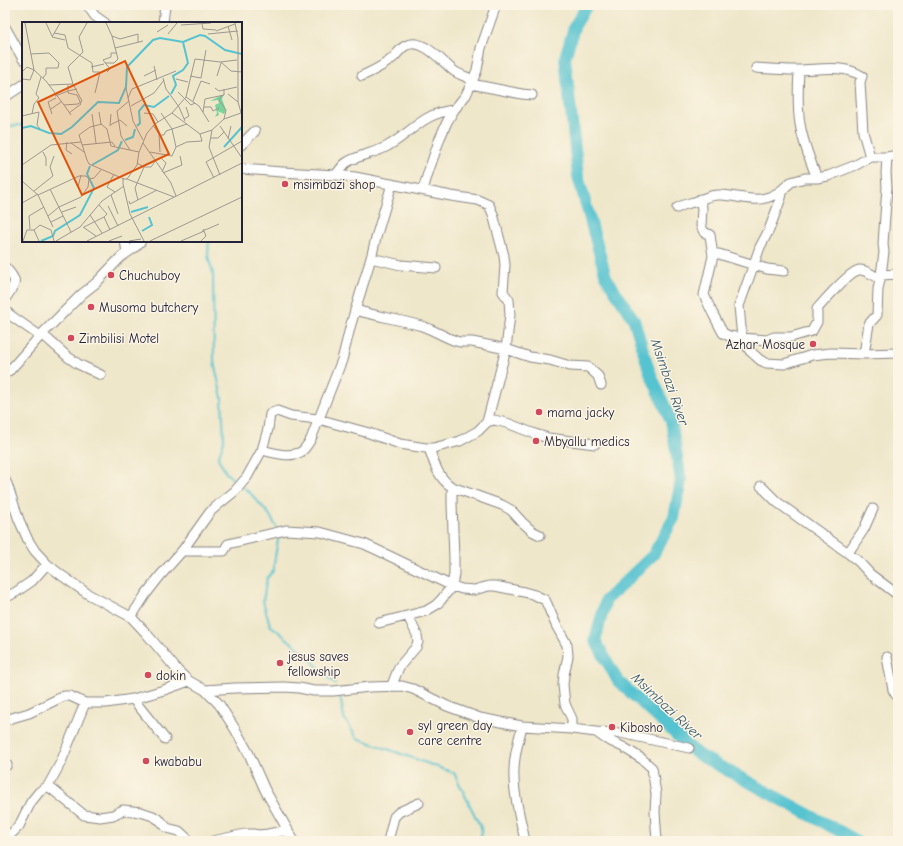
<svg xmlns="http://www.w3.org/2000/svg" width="903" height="846" viewBox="0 0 903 846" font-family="'Comic Neue',sans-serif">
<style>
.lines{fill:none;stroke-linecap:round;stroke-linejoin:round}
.stream{stroke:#57c3d0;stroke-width:2}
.river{stroke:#57c3d0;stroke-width:12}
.minor-casing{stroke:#888482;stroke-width:11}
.minor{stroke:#fff;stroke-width:9}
.poi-dot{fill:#d1495b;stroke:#fcf5e5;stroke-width:1.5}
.labels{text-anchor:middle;stroke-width:3;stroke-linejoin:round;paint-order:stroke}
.poi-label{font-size:13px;fill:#22223b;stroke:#fcf5e5;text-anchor:start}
.water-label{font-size:14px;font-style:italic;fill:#355a6f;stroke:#fcf5e5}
.inset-river{fill:none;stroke:#57c3d0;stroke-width:2}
.inset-road{fill:none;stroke:#9d9891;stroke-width:1}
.view{fill:#de560e;fill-opacity:0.15;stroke:#de560e;stroke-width:2}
.inset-edge{fill:none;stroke:#22223b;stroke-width:2}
</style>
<rect width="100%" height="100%" fill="#fcf5e5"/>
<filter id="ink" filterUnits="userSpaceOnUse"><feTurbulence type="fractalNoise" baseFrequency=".025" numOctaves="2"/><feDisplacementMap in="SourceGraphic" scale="8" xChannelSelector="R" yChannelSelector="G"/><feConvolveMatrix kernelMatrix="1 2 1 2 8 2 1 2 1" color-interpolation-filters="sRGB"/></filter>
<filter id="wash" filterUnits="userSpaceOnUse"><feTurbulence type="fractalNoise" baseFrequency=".012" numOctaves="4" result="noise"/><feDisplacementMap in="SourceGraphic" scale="16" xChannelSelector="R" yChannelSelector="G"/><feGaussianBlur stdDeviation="0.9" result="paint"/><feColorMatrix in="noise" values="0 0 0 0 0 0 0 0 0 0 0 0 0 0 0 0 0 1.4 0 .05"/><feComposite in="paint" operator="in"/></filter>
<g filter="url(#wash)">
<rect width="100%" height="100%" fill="#efe7ca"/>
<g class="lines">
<path class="stream" d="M5,119L8,126L23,125
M209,241L208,256L213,274L214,362L222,398L224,441L218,458L226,473L238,484
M242,486L251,494L269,514L277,528
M279,534L274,563V570L267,578L263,601L270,625L301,650L335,684
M340,696L344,718L357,738L454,773L482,830L480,841"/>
<path class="river" d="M587,5L574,27L565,58L578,176L606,277L634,320L649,370L671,421L681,480L674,518L653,555L606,600L595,640L618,681L697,754L854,839L856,841"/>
</g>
</g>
<g filter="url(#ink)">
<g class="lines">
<defs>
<path id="minor" d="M87,5L95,16L105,23
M163,23L165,5
M5,27L23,59
M756,68C770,69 783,70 797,70C819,70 842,64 862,76L860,82L863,132L870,157
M799,70C798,88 797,106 800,124C803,143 810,160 817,178
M362,76C373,71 385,65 394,57C397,54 400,49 405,46C422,36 442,62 454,71C460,75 467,77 473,80
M471,84L522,94L532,95
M5,97L23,85
M241,145L255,131
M898,155L887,157H870L856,165L828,176L817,178H805L791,182L783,189L781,198L769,230L760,247L739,306L742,338L750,351L760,360L766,363L784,364L812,355L831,353L864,354L898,353
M887,157L886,173L887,187L883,244L884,252L881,275L898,274
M241,169L269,171L282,172L336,175L355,177L451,196L478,200L489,205L493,214L504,256L505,265L503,292L509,300L510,315L506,349L487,422
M336,175C339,171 342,166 346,163C355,156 375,153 386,147C412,133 422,113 454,110
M423,190L428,173L440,138L447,122L454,110L466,95L473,80L477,70L481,48L496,5
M700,199L702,208L701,226L704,232L710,235L713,256L704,295L713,314L723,333L729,336L742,338L767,340L774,337H791L812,331L817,322V309C824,301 850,271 859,270C865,269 872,275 877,277L881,275
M677,208C684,204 687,204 694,202C704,199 709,194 721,195C744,196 761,207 783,189
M125,241L127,252
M713,256L716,254H719L767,269L784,271
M371,258L401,265L436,268
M5,267C20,283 15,283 5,299
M5,310L10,315L40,336
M355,310C377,316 400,320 422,326C434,330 444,337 456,341L460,342H472L492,346L506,349L530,357L550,360L570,366L588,367L598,376L601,385
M42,334L68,357L78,364L101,375
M864,354L869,324L877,315L878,289L881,275
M5,373L10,370L42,334L82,294L96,283L121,257L134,248L141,241
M429,448C434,463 438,478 452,487L502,505L511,510L522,522L532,531L540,535
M262,450C274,453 289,458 301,452C305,449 308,444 311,439L342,360L351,324L371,258L377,234L392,184
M5,480L7,484L19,520L28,540L35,551L47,564L61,575L88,594L131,617L146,633L178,671L189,681L205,690L219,704L235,729L249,754L265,790L294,841
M761,486L777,502L848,553L859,562L870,574L898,595
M182,551H224L228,544L286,530L320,532L364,544L375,549L452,586L462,589L474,590L489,586H495L524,592L535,595L545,600L547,604L556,625L567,645L568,656L564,675L563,685L565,704L572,719V729
M848,553L864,529L873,509
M5,598L16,592L32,581L47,564
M131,617L146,594L160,576L182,551L210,512L219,504L235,491L247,477L262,450L268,429L270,414L277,411L291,416L318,419L369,433L400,444L426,448H433L453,443L460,441L478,431L487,422L494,420L507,423L535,434L548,438L595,444
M379,623L426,611L436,605L441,600L452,586L454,574V558L452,504V487
M887,657L893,690L896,695H898
M392,685L399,667L416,647L418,642L417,635L408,616
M205,690L235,688L284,687L299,688L314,691H333L370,687L402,686L413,689L447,706L480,718L522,726L572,729L596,732L621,733L689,748
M133,699L165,739
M5,720L29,713L64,696H70L85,703H106L133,699L164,690L189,681
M522,726C518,743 513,760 514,777C514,799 521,820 525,841
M596,732L606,739L623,747L642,759L652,768L656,794L655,812L657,841
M5,765H7
M48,786L84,815L100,817L113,815L123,810L141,812L153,816L161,821L167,828L179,831L190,841
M5,840L19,826L31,802L39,792L48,786L61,762L85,703
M213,841L245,834H253L259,835L268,834L288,830
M388,841L394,817L399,812L419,803"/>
</defs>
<use href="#minor" class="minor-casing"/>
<use href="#minor" class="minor"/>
</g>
</g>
<g class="poi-dot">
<circle cx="285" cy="184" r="4"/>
<circle cx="111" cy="275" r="4"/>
<circle cx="91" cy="307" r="4"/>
<circle cx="71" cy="338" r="4"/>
<circle cx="813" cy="344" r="4"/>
<circle cx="539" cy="412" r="4"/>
<circle cx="536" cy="441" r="4"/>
<circle cx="280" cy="663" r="4"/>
<circle cx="148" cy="675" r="4"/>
<circle cx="612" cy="727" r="4"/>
<circle cx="410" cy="732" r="4"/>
<circle cx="146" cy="761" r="4"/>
</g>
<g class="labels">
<g class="poi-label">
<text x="293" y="189">msimbazi shop</text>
<text x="119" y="280">Chuchuboy</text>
<text x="99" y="312">Musoma butchery</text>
<text x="79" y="343">Zimbilisi Motel</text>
<text x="805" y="349" text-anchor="end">Azhar Mosque</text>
<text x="547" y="417">mama jacky</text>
<text x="544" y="446">Mbyallu medics</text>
<text x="288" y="661">jesus saves<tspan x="288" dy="15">fellowship</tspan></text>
<text x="156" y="680">dokin</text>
<text x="418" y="730">syl green day<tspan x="418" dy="15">care centre</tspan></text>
<text x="620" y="732">Kibosho</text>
<text x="154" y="766">kwababu</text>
</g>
<g class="water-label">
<text transform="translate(670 382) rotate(71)" y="5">Msimbazi River</text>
<text transform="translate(667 706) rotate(43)" y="5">Msimbazi River</text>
</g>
</g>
<g transform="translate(22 22)">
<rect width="220" height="220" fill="#efe7ca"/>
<path d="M202,72L200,77L204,88L202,92L196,89L197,93L193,95L195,91L193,83L197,81L196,78L188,79Z" fill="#7ad49b"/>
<path class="inset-river" d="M149,72L154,63L151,54L161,48L166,41L161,20M115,104L118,101L117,89L122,83L132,85L147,74M0,106L9,104L27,111L39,112L50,105L76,80L97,81L104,65L105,45L131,18L138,16L161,20L178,13L183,14L203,28L220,32M103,118L111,115L113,107M202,125L220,105M70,143L96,128L100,119M109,190L126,185M120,209L130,203L127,195M19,219L31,214L33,209L58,193L72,166L65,152L68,144"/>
<path class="inset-road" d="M3,1L12,48L24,59L42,83L56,82L60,79L51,62L46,45L61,30L57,15L65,1M24,1L30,14M38,1L30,15L43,18M213,1L216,16V80L220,94M180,2L181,7L194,8M159,3L189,1M206,4L210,18M194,9L213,2M135,10L146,3M32,11L43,13L46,26L70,41L71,50H78L73,71M146,12L155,1M186,12L216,9M90,14L98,17L116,12V20M93,26L121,19M9,32L27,31L37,41L36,46H24V52L21,56M199,40L209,49L220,50M83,41H92L96,37L90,14L84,1M132,44L135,58M69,45L82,42M0,50L5,45L12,48L8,58L1,57M85,50L88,47L81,38L89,35V31H95M122,54L134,48M168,54L179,56L184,28M195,54L199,41M141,56L144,67L157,85L163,99M154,57L166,60M27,63L51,62M104,66L111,99L121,118M193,66L197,69L215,65M156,70L169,83L173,81M206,72L216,80M200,73L197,78L204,88L202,97M33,74L46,69V63M164,75L177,84L187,100M106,76L110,67L154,49M107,79L95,89L99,114L108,128M171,79L179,59L188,62M42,83L49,93M109,84L132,71L142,58M182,85H189L191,89L197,86M29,87L39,80M77,90L79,102L85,107L89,124L117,130M181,90L183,77L202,73V67M47,91L59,82L55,73L46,71V69L55,67M122,91L131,92L136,100M139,91L150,107L154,125M150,91L164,75L173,37L198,40L215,38M10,92L12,82L17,76L14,72L19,55M30,92L26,80L34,76M70,92L74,121M0,94L17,90L15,103L18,107M162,97L167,94L164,85M80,102L68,105L57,113L65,138L67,142L102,157M88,103L98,98L105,104M131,103L137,112L138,130M88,104L89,92M198,104L220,136M190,108L187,125L198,153M137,113H142L144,109L165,102M189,116H196L202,110M206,117L209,104M45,120L44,128L50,132M49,121L62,130M121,121L149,161L154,174M60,123L90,120L93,124M21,130L24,136V144M128,130L150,134L154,125L165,120L180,119L178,112M138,135L144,141L140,150M115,141L122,145L113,166L116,178M0,143L29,123L59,120M122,145H129L134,138M141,151L160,143L158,134M92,152L85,165L93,170M192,156L184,140L220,119M67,157L72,156L79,148M105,157L152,175M0,159L16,173L31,205M56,165L59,153M28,167L49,210M12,169L31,154L28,145L32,134M16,173L57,154H64L67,157M89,173L96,192M107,179L108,182L135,168M0,181L16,172M77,183L85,192L82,195M86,184L96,204M40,190L54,185M68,193L80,211M26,194L37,185L59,175L66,165L67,157M29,200L41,194M61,205L74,214M62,205L82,195L88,208M8,207L7,194L22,185M12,208L17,219M183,208L197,202M1,219L5,208H12L18,203L29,208L32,219M34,219L58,205L80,179L102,164M65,219L220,141M87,219L100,214M107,219L119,217M122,219L108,192L101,162V157H105L115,143L117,130L125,111L133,102L150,91L178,112L190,108L202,97L219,91M128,219L220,175M159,219L180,210L182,207V209L180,210M179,219L184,214L182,209"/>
<path class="view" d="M103,39L147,132L60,173L16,80Z"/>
<rect width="220" height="220" class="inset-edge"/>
</g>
<rect width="903" height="846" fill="none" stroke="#fcf5e5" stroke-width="20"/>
</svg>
